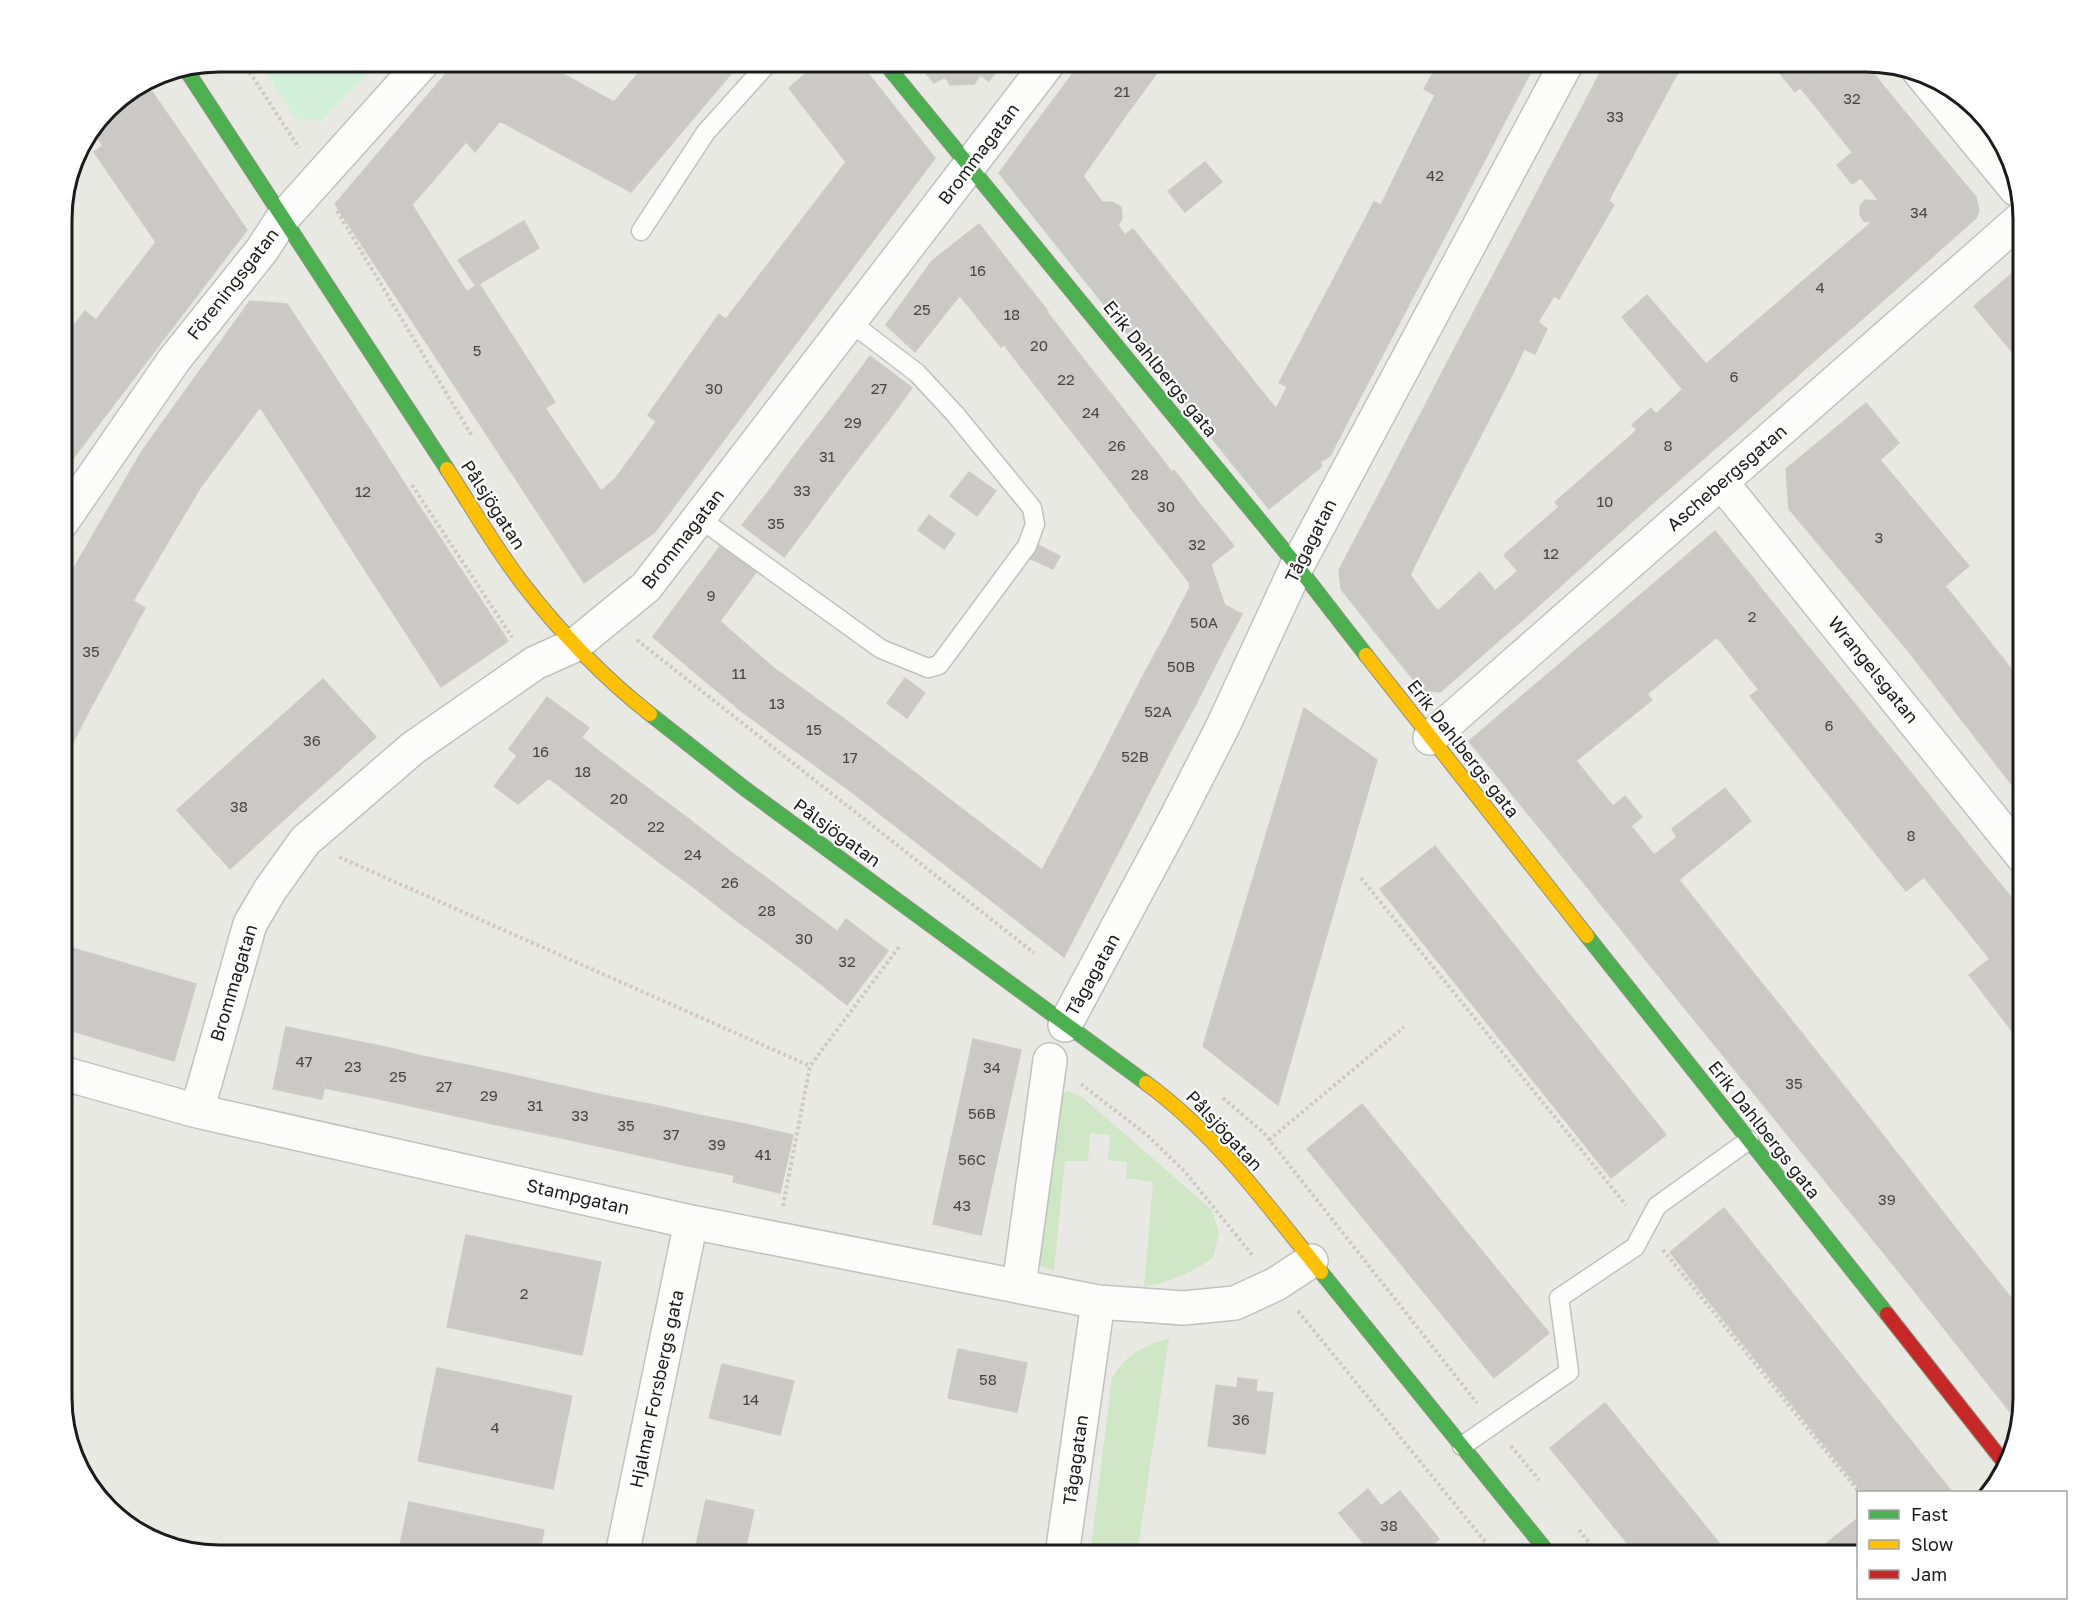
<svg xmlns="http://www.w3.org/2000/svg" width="2085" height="1617" viewBox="0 0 2085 1617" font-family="'Golos Text',sans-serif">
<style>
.grass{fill:#cfe6c4}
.park{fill:#d2efd9}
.building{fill:#cac9c5;stroke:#cccbc5;stroke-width:1.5}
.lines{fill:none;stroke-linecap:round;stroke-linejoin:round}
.lane-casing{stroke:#c0c0be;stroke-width:21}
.street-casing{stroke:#c0c0be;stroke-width:36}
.fast-casing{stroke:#8c927e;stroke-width:16}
.slow-casing{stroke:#8c927e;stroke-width:16}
.jam-casing{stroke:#8c927e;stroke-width:16}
.path{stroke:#d0c7c2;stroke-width:4;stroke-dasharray:3 3;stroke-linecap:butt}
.lane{stroke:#fcfcfb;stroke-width:18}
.street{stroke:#fcfcfb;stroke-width:33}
.fast{stroke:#4caf50;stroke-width:14}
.slow{stroke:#ffc107;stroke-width:14}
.jam{stroke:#c62828;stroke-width:14}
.labels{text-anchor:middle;stroke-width:4.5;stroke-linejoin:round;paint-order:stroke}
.number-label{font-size:15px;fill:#474646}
.street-label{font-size:18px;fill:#1b1b1b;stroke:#fff}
.rim{fill:none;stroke:#1b1b1b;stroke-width:3}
</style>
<rect width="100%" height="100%" fill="#e9e9e4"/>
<path class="grass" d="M1068,1091L1082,1097L1212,1210L1219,1233L1213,1258C1191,1273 1171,1282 1144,1287L1153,1182L1126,1178L1127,1162L1108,1160L1110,1135L1090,1133L1088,1161H1065L1054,1271L1037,1265L1056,1096Z
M1169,1338L1137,1555H1090L1112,1378C1127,1354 1143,1346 1169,1338Z"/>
<path class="park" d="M259,62H379L322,121L296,119Z"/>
<path class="building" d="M456,62H541L614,102L648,62H741L631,192L500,121L475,152L427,96Z
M819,62H859L935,158L782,362L726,319L846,162L789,88Z
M917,62H1003L989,81L980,75L974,84L950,85L945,77L934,83Z
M1082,62H1165L1129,111L1074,72Z
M1439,62H1536L1491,148L1426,113L1435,95L1424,89Z
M1606,62H1623L1670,87L1612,194L1561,147Z
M1623,62H1684L1670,87Z
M1771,62H1832L1795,92Z
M1832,62H1864L1904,111L1853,153L1800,87Z
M1074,72L1129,111L1083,176L1102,202H1112L1121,207L1122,218L1118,225L1125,235L1077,271L999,173Z
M145,82L162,106L103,146L92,130L115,101Z
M427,96L466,142L412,205L467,292L414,324L335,204Z
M162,106L247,230L147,361L96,320L156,242L94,152Z
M1904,111L1976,197L1979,211L1976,218L1868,314L1825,262L1872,222L1864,221L1860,215V206L1865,200L1879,201L1861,178L1852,184L1837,165Z
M1426,113L1491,148L1444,238L1381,205Z
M1561,147L1612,194L1609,201L1614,205L1559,299L1554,296L1538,322L1547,329L1535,354L1524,349L1513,373L1458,342Z
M1205,162L1222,182L1185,212L1168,191Z
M1374,202L1444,238L1350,417L1279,383Z
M524,221L539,248L476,286L458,260Z
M979,224L1023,280L977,317L932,261Z
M1133,229L1276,409L1287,387L1350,417L1330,456L1320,462L1322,466L1269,509L1077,271Z
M932,261L960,295L915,352L886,325Z
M1825,262L1868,314L1813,362L1761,317Z
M2023,264V365L1974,306Z
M1023,280L1048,311L1001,347L977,317Z
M479,284L539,377L477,420L414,324Z
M1647,295L1706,364L1761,317L1813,362L1725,440L1622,317Z
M250,301L287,304L370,430L303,473L260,407L200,488L142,451Z
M85,311L147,361L62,473V341Z
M1047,312L1074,347L1032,381L1004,345Z
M719,314L782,362L708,461L648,415Z
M1458,342L1513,373L1445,505L1388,477Z
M1074,347L1100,380L1057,413L1032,381Z
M870,356L912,388L887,422L845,390Z
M539,377L555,402L545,408L601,491L616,478L656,422L708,461L655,532L584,583L477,420Z
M1100,380L1126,413L1084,447L1057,413Z
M1683,389L1725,440L1654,502L1611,453L1637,430L1632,425L1651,408L1656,414Z
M845,390L887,422L861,455L819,424Z
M1866,403L1899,443L1880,460L1969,566L1945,586L1963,608L1910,653L1789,509L1786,469Z
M1126,413L1151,445L1108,478L1084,447Z
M819,424L861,455L835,489L793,458Z
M370,430L423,512L356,556L303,473Z
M1151,445L1172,472L1129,505L1108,478Z
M142,451L200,488L133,601L75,566Z
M1611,453L1654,502L1598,552L1555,502Z
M793,458L835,489L810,523L768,492Z
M1174,470L1204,509L1159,544L1129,506Z
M969,472L996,491L977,516L950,496Z
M1388,477L1445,505L1410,575L1432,604L1383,642L1341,589L1339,570Z
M768,492L810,523L784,557L742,525Z
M1559,507L1598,552L1544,601L1504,555Z
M1204,509L1234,546L1189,582L1159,544Z
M423,512L508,641L441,687L356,556Z
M929,515L955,534L944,549L918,530Z
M1715,531L1811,650L1759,690L1717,637L1647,694L1597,632Z
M1036,544L1060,556L1053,569L1029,558Z
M721,545L757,571L720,621L739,638L705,681L653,637Z
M1211,565L1224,603L1190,587L1189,582Z
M75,566L145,608L90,709L62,695V590Z
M1518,571L1544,601L1440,692L1422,690L1383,642L1432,604L1438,611L1480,572L1495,591Z
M1190,587L1242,614L1219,658L1167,632Z
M1963,608L2023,684V799L1910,653Z
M1167,632L1219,658L1196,704L1143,676Z
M1597,632L1652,700L1576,761L1613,806L1559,852L1469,741Z
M739,638L774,668L740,710L705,681Z
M1811,650L1916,779L1856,829L1750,696Z
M774,668L814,697L779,739L740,710Z
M1143,676L1196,704L1172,748L1120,721Z
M905,678L925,693L907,718L887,703Z
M323,679L376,737L301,804L248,746Z
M62,695L90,709L62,764Z
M547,697L589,728L549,778L518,804L494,786L517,756L509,749Z
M814,697L847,721L816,766L779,739Z
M1304,708L1377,760L1278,1105L1203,1046Z
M847,721L884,749L853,793L816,766Z
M1120,721L1172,748L1149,793L1097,766Z
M581,737L617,765L585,806L549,778Z
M248,746L301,804L230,869L177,810Z
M884,749L1042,870L1097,766L1149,793L1064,957L853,793Z
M617,765L654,793L622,834L585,806Z
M1916,779L1967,843L1906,891L1856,829Z
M1725,788L1751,821L1620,928L1559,852L1625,796L1642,817L1631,826L1654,855L1677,837L1672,829Z
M654,793L690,820L659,862L622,834Z
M690,820L727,849L696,889L659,862Z
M1967,843L2023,912V934L1990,959L1924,877Z
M1435,846L1666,1135L1611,1178L1380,889Z
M727,849L764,876L733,918L696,889Z
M764,876L801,904L770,945L733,918Z
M1679,880L1777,1002L1717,1048L1620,928Z
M801,904L838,932L807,973L770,945Z
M846,919L888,951L847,1005L807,973Z
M2023,934V1045L1969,975Z
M62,945L196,984L174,1061L62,1028Z
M1777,1002L1871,1120L1812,1165L1717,1048Z
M286,1027L336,1037L322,1099L273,1089Z
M336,1037L381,1046L370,1097L324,1088Z
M973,1039L1021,1050L1011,1096L963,1086Z
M381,1046L427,1057L416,1107L370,1097Z
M427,1057L472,1066L461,1117L416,1107Z
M472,1066L518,1076L507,1127L461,1117Z
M518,1076L563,1086L552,1136L507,1127Z
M563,1086L608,1096L598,1146L552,1136Z
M963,1086L1011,1096L1001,1142L953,1132Z
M608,1096L654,1105L643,1156L598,1146Z
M1362,1104L1549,1333L1494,1378L1307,1149Z
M654,1105L699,1115L688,1166L643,1156Z
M699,1115L745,1124L734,1175L688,1166Z
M1871,1120L1961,1235L1905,1279L1812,1165Z
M745,1124L793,1135L780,1193L733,1182Z
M953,1132L1001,1142L991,1188L943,1178Z
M943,1178L991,1188L981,1235L933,1224Z
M1724,1208L1952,1492H1862L1703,1294L1670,1252Z
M466,1235L601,1262L582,1355L447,1327Z
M1961,1235L2023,1313V1398L2019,1423L1905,1279Z
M958,1349L1027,1363L1017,1412L948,1398Z
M722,1364L794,1381L780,1435L709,1418Z
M437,1368L572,1396L553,1489L418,1461Z
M1238,1378L1257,1380L1256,1391L1273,1393L1265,1454L1208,1446L1216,1385L1237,1388Z
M1605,1403L1729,1555H1637L1550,1448Z
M1368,1489L1381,1506L1400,1491L1439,1539L1418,1555H1373L1339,1513Z
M706,1500L754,1510L744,1555H694Z
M409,1502L544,1530L539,1555H398Z
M1858,1518V1555H1812Z"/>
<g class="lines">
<defs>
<path id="lane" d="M641,231L706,132L769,62
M699,518L881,649L928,668L939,665L1027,546L1035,524L1032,508L955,414L917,373L850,322
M1462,1446L1569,1372L1559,1298L1635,1247L1657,1206L1749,1140"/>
<path id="street" d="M1919,71L2016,189
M1722,483L2023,857
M62,522L174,360L262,250L282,219L423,62
M1430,738L2023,217
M1065,1025L1175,820L1223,726L1297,566L1567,62
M62,1073L197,1111L691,1222L1098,1302L1184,1308L1235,1303L1276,1284L1311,1261
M197,1111L250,924L270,890L305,841L413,748L535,663L575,645L646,587L1049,62
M1019,1286L1050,1060
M622,1555L691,1222
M1062,1555L1098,1302"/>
<path id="fast" d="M884,62L1297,566L1366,655
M185,68L447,469
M650,714L744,788L1146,1083
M1587,936L1887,1314
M1321,1272L1550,1555"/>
<path id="slow" d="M447,469C472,507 495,548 523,584C560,632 603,677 650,714
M1366,655L1587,936
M1146,1083C1216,1134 1267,1205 1321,1272"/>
<path id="jam" d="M1887,1314L2006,1465"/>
</defs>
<use href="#lane" class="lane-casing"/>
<use href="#street" class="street-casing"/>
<use href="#fast" class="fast-casing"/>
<use href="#slow" class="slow-casing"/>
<use href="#jam" class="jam-casing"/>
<path class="path" d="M243,62L299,148
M337,211L472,436
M412,485L512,637
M637,640L1034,953
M339,857L810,1066
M1361,878L1626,1205
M1081,1084L1147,1135L1185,1172L1253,1256
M1223,1098L1264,1133L1477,1403
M1269,1140L1404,1027
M783,1206L810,1066L899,947
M1663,1250L1859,1492
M1298,1311L1496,1555
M1511,1446L1539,1480
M1579,1530L1599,1555"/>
<use href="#lane" class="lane"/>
<use href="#street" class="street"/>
<use href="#fast" class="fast"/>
<use href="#slow" class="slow"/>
<use href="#jam" class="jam"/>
</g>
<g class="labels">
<g class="number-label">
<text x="1122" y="97">21</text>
<text x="1852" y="104">32</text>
<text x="1615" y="122">33</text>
<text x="1435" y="181">42</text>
<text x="1919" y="218">34</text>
<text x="978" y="276">16</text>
<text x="1820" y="293">4</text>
<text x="922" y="315">25</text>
<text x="1012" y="320">18</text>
<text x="1039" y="351">20</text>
<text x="477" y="356">5</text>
<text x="1734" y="382">6</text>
<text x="1066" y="385">22</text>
<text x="714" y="394">30</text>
<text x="879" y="394">27</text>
<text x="1091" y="418">24</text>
<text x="853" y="428">29</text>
<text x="1117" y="451">26</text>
<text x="1668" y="451">8</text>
<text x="827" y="462">31</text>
<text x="1140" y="480">28</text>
<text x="802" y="496">33</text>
<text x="363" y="497">12</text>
<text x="1605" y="507">10</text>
<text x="1166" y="512">30</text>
<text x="776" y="529">35</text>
<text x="1879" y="543">3</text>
<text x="1197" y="550">32</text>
<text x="1551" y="559">12</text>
<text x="711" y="601">9</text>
<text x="1752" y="622">2</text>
<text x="1204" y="628">50A</text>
<text x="91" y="657">35</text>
<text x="1181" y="672">50B</text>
<text x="739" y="679">11</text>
<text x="777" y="709">13</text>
<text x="1158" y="717">52A</text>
<text x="1829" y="731">6</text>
<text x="814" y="735">15</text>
<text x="312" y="746">36</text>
<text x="541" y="757">16</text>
<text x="1135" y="762">52B</text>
<text x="850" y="763">17</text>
<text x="583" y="777">18</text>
<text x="619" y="804">20</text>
<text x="239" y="812">38</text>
<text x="656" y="832">22</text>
<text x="1911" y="841">8</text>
<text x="693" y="860">24</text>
<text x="730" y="888">26</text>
<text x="767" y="916">28</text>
<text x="804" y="944">30</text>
<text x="847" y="967">32</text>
<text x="304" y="1067">47</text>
<text x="353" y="1072">23</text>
<text x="992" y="1073">34</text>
<text x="398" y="1082">25</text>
<text x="1794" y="1089">35</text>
<text x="444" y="1092">27</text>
<text x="489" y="1101">29</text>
<text x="535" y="1111">31</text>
<text x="982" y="1119">56B</text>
<text x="580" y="1121">33</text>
<text x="626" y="1131">35</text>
<text x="671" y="1140">37</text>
<text x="717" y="1150">39</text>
<text x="763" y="1160">41</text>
<text x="972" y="1165">56C</text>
<text x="1887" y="1205">39</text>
<text x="962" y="1211">43</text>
<text x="524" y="1299">2</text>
<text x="988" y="1385">58</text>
<text x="751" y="1405">14</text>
<text x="1241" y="1425">36</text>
<text x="495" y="1433">4</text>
<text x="1389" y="1531">38</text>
</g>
<g class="street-label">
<text transform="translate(979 154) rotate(-53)" y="6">Brommagatan</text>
<text transform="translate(233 284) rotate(-52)" y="6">Föreningsgatan</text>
<text transform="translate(1160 369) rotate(51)" y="6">Erik Dahlbergs gata</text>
<text transform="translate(1727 478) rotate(-41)" y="6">Aschebergsgatan</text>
<text transform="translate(493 505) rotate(57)" y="6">Pålsjögatan</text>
<text transform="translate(683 539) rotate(-52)" y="6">Brommagatan</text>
<text transform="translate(1311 541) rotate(-63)" y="6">Tågagatan</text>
<text transform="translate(1873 670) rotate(51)" y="6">Wrangelsgatan</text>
<text transform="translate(1463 749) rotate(52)" y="6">Erik Dahlbergs gata</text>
<text transform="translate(837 833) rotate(36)" y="6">Pålsjögatan</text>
<text transform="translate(1093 975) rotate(-61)" y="6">Tågagatan</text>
<text transform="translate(234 983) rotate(-73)" y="6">Brommagatan</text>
<text transform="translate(1764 1130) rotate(52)" y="6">Erik Dahlbergs gata</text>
<text transform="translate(1224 1131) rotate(47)" y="6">Pålsjögatan</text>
<text transform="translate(578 1197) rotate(13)" y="6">Stampgatan</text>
<text transform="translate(657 1389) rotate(-78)" y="6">Hjalmar Forsbergs gata</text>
<text transform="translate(1076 1460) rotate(-82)" y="6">Tågagatan</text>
</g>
</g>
<path d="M0 0H2085V1617H0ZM219 72H1866A147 147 0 0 1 2013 219V1398A147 147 0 0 1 1866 1545H219A147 147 0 0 1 72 1398V219A147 147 0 0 1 219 72Z" fill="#fff" fill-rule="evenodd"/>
<path class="rim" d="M219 72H1866A147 147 0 0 1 2013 219V1398A147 147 0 0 1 1866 1545H219A147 147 0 0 1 72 1398V219A147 147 0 0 1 219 72Z"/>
<rect x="1857" y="1491" width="210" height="108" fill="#ffffff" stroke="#a4a4a4" stroke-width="1.5"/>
<rect x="1869" y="1510" width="30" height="9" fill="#4caf50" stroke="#a4a4a4" stroke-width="1.5"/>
<text x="1911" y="1521" font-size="18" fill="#1b1b1b">Fast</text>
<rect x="1869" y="1540" width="30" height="9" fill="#ffc107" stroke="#a4a4a4" stroke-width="1.5"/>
<text x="1911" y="1551" font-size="18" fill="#1b1b1b">Slow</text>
<rect x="1869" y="1570" width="30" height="9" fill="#c62828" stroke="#a4a4a4" stroke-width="1.5"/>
<text x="1911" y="1581" font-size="18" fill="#1b1b1b">Jam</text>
</svg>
